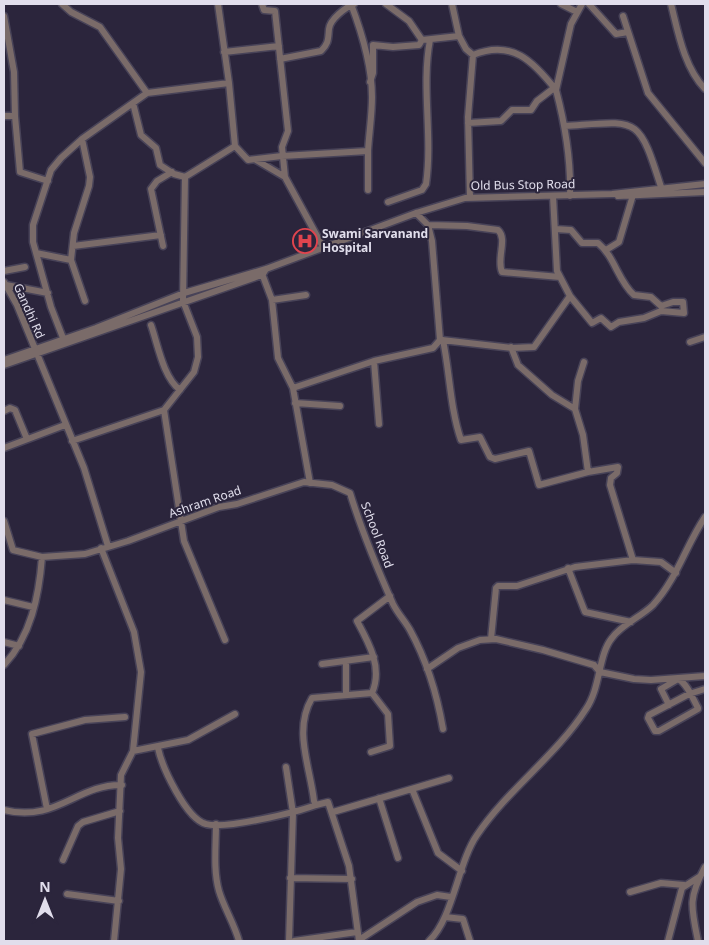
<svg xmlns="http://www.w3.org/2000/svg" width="709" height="945" viewBox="0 0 709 945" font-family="'Noto Sans',sans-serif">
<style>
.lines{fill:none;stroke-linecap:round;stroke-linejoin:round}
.minor-casing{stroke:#484358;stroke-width:9}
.minor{stroke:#7a6b69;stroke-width:6}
.labels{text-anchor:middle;stroke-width:4;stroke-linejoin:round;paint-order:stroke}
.street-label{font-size:12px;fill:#e1deec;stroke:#2b253c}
.poi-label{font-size:12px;font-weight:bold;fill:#e1deec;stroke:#2b253c;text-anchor:start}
</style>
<rect width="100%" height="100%" fill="#2b253c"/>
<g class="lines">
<defs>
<path id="minor" d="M62,4L71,12L100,27L147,93
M262,4L264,10L275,11L288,131L282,147L285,177L323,247
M452,4L459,36
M561,4L577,12
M589,4L616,34L628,32
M671,4C678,32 684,67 705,89
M4,16L14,72L15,116L20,172L48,181
M623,16L648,93L705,163
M422,40L459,36L466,49L473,55C512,39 533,61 556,90L571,24L582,4
M224,52L279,46
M280,59L321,51C329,43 328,39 329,29C330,19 346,7 354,4
M370,82L373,73V45L393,47L419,45L422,40L409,21L386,4
M556,90C565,124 571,161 570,196
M133,103L141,135L156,148L160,165L174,174L185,177
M4,116H15
M468,123L501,121L512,110H531L537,101L554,88
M565,126C638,121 638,114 661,187
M235,146L248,160L282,156L368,151C369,134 372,115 372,97C372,66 362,33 351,4
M368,151V190
M256,160L285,177
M618,196L705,192
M470,198L468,117L473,55
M388,202L422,190L426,184C433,136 421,87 430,40
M428,225L467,226L498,230C508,239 496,259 502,272L560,277
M555,229L571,230L582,243H598C615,257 618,281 634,295L651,297L661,306L673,302H683L684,313L661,311L644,318L619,322L611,327L601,318L592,323L570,296
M73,246L161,235
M163,246L151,189L157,181L172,172
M606,250L619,242L633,195
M36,253L71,260L85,301
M71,260L74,233L89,186L90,177L82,139
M4,271L25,267
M261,271L272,300L278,358L293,388L310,483
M4,282L17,305L84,468L108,546
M6,285L48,293
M272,300L306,295
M151,325C158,345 163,377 180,390
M63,338L51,307L33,242V225L51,170L61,158L82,139L147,93L229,83
M442,340L512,348L534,347L570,296L557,271L553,196
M443,340C450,374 450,408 461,440L480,437L490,457L495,459L529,451L539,485L588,472L618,467L617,473L611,478L610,485L633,560L661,562L676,573
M690,342L705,337
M511,347L518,365L552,395L575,409L583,435L588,472
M4,360L96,328L184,293L266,269L416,213L465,198L612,194L705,184
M374,361L379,424
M4,365L256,277L263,274L266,269
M293,388L374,361L433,348L440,340L432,241L428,225L416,213
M295,403L340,406
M575,409L578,381L584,362
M164,410L184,541L225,640
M4,411L10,408L15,410L27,439
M72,441L164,410L194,372L198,357L197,337L183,301L185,177L235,146L229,83L218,4
M4,448L65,425
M4,521L13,550L42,557L85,554L128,541L219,507L237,504L304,482L332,485L350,493C362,532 377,568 393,604C398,614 405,621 410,630C427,661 437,694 443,729
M101,548L134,632L141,672L133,751L121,775L118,838L121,869L114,941
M568,568L585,612L631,622
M4,600L33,607
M491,639L496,588L498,586H517L575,567L633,560
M4,642L19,646
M346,661V694
M322,664L374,657
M4,665C31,636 39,596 42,557
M427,669L458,648L480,640L496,639L543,650L594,665L600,672L634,679L651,680L705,676
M669,705L661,689L678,679C687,683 693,699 698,708V709L659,731H655L648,718L649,715L689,694L705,689
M158,748C162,767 186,819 206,824C224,830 297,812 316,805
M133,751L188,740L235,714
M371,752L390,746L388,714L372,693
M286,767L293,813L289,941
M412,789L438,853L462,871
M379,798L398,858
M47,809L32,734L85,720L125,717
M4,810C56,823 77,784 122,785
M333,812L449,778
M216,824C216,845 213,870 219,891C224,908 234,923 239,941
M63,860L78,826L83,822L120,811
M290,878L352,879
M630,892L661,883L684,885
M67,894L119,901
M445,917L463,919L470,941
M359,940L417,902L437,895L451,897
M294,941L357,932
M359,941L349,866L328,802L316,805L314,801C310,766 293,730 312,698L372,693C383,668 369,643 357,621L390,596
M429,941C453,919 458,862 477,835C508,789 556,756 586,709C601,687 598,655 612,638C622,624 641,617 653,605C677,579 686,545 705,517
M668,941L682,888L699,877
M698,941C691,907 688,898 705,867"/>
</defs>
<use href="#minor" class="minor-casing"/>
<use href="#minor" class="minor"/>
</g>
<defs>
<symbol id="hospital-ring" viewBox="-11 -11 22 22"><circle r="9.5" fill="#2b253c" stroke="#e0444e" stroke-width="1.5"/><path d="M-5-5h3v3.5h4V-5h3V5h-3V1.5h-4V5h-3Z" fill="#e0444e"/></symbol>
</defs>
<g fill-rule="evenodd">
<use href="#hospital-ring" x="291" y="227" width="28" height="28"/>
</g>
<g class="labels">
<g class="street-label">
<text transform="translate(523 185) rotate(-1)" y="4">Old Bus Stop Road</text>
<text transform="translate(29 311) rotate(66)" y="4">Gandhi Rd</text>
<text transform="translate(205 502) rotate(-19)" y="4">Ashram Road</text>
<text transform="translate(377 535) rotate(69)" y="4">School Road</text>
</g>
<g class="poi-label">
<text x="322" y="238">Swami Sarvanand<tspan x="322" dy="14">Hospital</tspan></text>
</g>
</g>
<rect width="709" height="945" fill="none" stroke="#e1deec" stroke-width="10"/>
<g transform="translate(45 900)" stroke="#2b253c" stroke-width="4" paint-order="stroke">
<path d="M0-4L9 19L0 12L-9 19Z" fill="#e1deec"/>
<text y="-8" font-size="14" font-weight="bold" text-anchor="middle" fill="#e1deec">N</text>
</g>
</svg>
